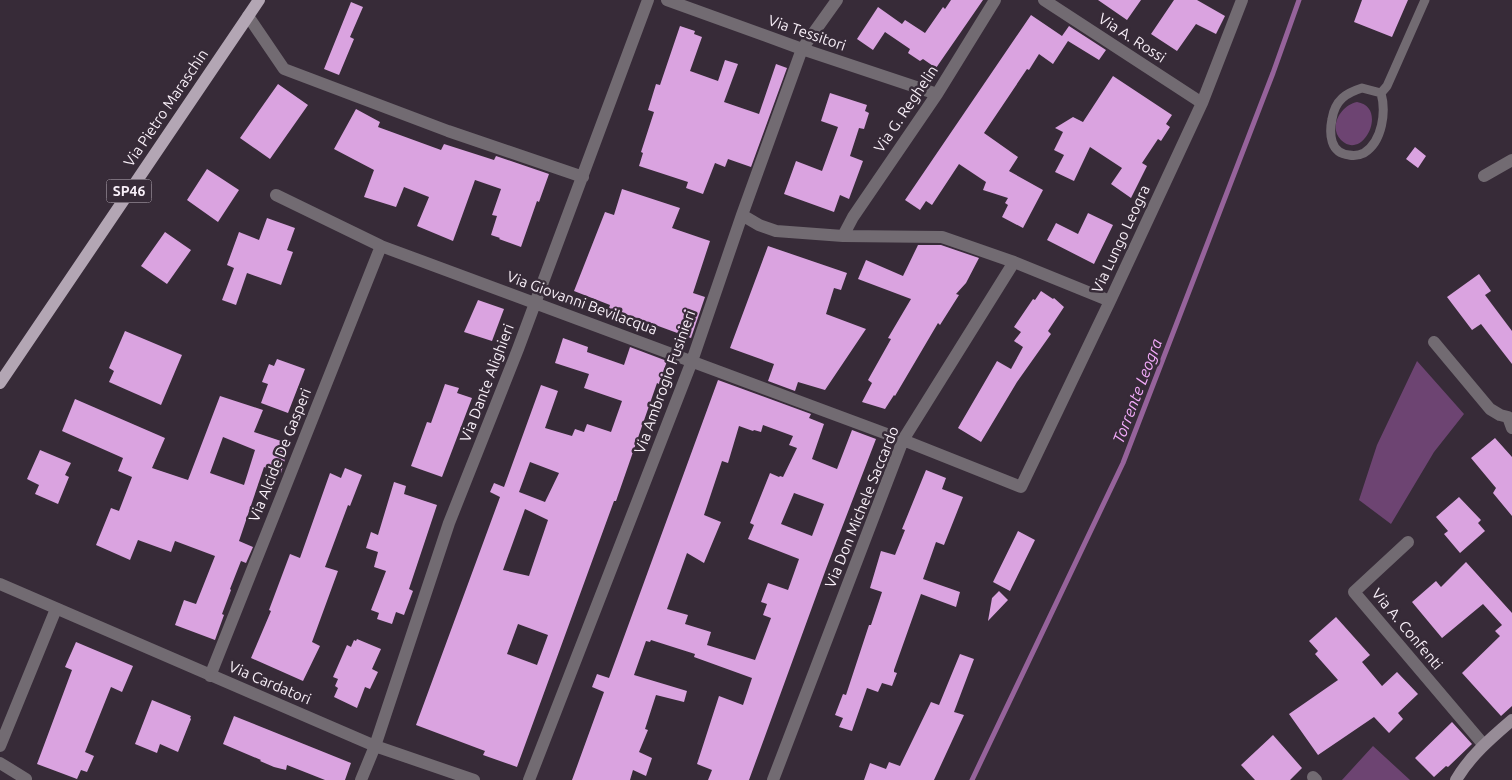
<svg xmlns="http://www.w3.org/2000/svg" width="1512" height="780" viewBox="0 0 1512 780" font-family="Ubuntu,sans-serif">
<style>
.green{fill:#6d4472}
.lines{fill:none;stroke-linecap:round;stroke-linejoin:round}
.stream{stroke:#96639b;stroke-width:5}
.building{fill:#daa3e0;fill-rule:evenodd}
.lane{stroke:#726b72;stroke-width:9}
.street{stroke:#726b72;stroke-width:12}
.secondary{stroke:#978c97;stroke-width:12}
.primary{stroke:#b3a6b4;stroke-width:12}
.labels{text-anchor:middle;stroke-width:5;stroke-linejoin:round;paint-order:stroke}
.shield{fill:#372b38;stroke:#beb4be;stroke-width:1}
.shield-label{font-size:14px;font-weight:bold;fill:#f8eff8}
.street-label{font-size:15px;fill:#f8eff8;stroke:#372b38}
.water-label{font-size:16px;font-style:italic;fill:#f2aaf9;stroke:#372b38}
</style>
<rect width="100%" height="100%" fill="#372b38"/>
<path class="green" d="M1357,102C1389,107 1363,162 1341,140C1328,127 1341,105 1357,102Z
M1417,361L1464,414L1434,452L1391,524L1359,500L1377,445Z
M1373,746L1410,780H1342Z"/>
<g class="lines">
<path class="stream" d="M972,780L1123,463L1273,73L1299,0"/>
</g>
<path class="building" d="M951,0H983L936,68L923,59L920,61L908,53L910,49L885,32L873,50L857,39L878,7L902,24L905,20L925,33L943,7L945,9Z
M1098,0H1141L1127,20Z
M1174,0H1197L1225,16L1216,34L1196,24L1177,51L1151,34Z
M1362,0H1408L1392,37L1354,22Z
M351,2L363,7L350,37L354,39L339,75L324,69Z
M1031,15L1062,36L1069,26L1106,50L1099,60L1068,41L1053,64L1039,54L1029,70L1027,69L984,133L1018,157L1009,171L1043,190L1023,228L1002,217L1008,205L1005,203L1008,198L983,190L986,182L959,164L932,205L926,201L920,210L905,200Z
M680,26L695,31L694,34L702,37L690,71L718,81L725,60L738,64L724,102L759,114L776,64L787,68L751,167L728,159L725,167L715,163L703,194L686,188L688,182L639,166L643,153L641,152L654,112L648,110L656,84L660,85Z
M1113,76L1172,115L1166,124L1170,127L1161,141L1158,139L1142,163L1147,166L1131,198L1111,184L1122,168L1090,147L1074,181L1055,172L1064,155L1054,150L1063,132L1055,128L1073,117L1083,122Z
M278,84L308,105L270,159L240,138Z
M830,93L867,105L865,111L869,113L864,129L859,128L850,156L863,161L849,199L840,195L834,212L784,194L796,161L822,171L838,127L821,121Z
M356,109L380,122L378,127L441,150L444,144L494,160L496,156L549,174L539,202L537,201L521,247L499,239L500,238L491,235L497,216L492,215L501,189L475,180L453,241L417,226L429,197L404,187L396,207L364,197L374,170L334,149Z
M1415,147L1426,156L1418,168L1406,159Z
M207,169L239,190L218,222L187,200Z
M622,189L680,208L672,228L710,241L693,293L705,297L691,338L609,308L610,305L574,291L605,212L614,215Z
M1088,213L1113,225L1094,264L1047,240L1056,223L1078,234Z
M267,218L295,228L287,250L293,252L281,285L247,273L236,305L222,300L234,268L227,265L239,232L259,240Z
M165,232L191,250L167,284L141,266Z
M918,245H941L979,258L966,283L956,294L959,295L940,325L938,323L895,396L894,395L885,409L862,402L872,383L868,380L891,339L888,338L911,299L858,279L866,260L903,276Z
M768,246L847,273L841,290L834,288L826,314L866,329L825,390L798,382L795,391L768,381L774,364L730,348Z
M1479,274L1491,291L1485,295L1512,331V364L1481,324L1472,330L1447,297Z
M1041,291L1053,299L1054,298L1064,307L1048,331L1051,334L1017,382L981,442L958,428L997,361L1011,369L1023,347L1014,341L1021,332L1014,327L1033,299L1035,300Z
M478,300L504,309L492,341L464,332Z
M125,331L182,355L161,405L109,382L114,371L109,368Z
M563,338L588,347L587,352L624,365L630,347L667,361L659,384L657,383L616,501H614L517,767L483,755L485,751L416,725L500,497L490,492L494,483L504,487L541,385L558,391L545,428L572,436L575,429L584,432L587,424L611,432L622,401L584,388L589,374L555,363ZM530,462L559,473L545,502L519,492ZM525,509L548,520L529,576L503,570ZM518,624L548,635L537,665L507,654Z
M277,359L305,369L288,413L261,403L268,384L262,382L269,364L274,366Z
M718,380L811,414L809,418L824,424L812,459L837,469L852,430L876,439L826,569L749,780H708L712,770L697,764L719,696L743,705L752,678L694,657L695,654L651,640L650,642L646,641L634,675L687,691L684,702L656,695L645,729L648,730L639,752L652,758L646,776L633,770L630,780H572L604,692L592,687L597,674L609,678ZM763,425L793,436L789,445L797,448L783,477L780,476L779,477L770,473L750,523L754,525L748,539L799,559L788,590L768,583L761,602L767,604L763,615L771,618L755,660L707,645L711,632L685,624L688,615L667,609L687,553L704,563L721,522L704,515L722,461L728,463L739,426L753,431L754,430L761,432ZM794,493L824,504L812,536L781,524Z
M445,384L459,388L457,393L472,398L442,477L411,466L427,422L431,423Z
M220,396L263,410L254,432L287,443L282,458L285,459L281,473L264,467L239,541L253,547L246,563L241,561L230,589L231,590L222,614L224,615L215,640L175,625L184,600L196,604L215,556L175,541L171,552L138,540L130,560L96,545L111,508L119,511L132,477L118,471L123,458L62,431L75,399L165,438L152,468L188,480ZM223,437L255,450L244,485L210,473Z
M1495,438L1512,457V516L1493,493L1496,488L1471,458Z
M40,450L71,463L65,475L69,477L58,504L35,494L39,485L27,479Z
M345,468L362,475L350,506L348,505L325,567L338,571L312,642L320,646L303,681L251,658L271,611L269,610L290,554L300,558L330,473L341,478Z
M926,470L946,478L942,489L963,497L944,545L936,542L923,579L960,592L956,607L921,594L894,670V672L897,673L892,686L882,683L878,692L867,688L852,731L839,727L843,718L835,715L843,694L846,695L869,625H871L882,592L870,588L881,551L895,555L905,530L902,529Z
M394,482L406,486L404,494L437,505L409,589L413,591L404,615L396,612L392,624L377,619L379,613L371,610L386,571L374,567L378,552L366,548L371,532L378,535Z
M1459,497L1481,520L1478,523L1485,531L1460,553L1444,534L1448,531L1436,517Z
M1018,531L1035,540L1010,591L993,582Z
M1466,562L1512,613V706L1501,716L1462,673L1500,636L1495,631L1502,625L1483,604L1442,638L1412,602L1436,581L1441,587Z
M999,591L1008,600L988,621L992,598Z
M1336,617L1370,655L1362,662L1382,686L1397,672L1418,694L1398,713L1403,719L1389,733L1374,717L1318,755L1289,714L1338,680L1315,654L1318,651L1309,641Z
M357,639L381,649L372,669L378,672L370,689L365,687L357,708L334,697L338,688L335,686L338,679L333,677L347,645L351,647L354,640L356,641Z
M76,642L133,666L122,692L111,687L85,752L94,756L87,772L81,770L77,779L37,764L72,670L65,667Z
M960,654L974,659L954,712L964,715L934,780H864L870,763L886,769L889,762L900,766L931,702L939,705Z
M152,700L191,716L190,718L191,719L178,752L160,744L157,753L135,744Z
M234,716L351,763L345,780H325L287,765L286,770L274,767L260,761L261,760L223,744Z
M1452,722L1472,744L1448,767L1446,766L1434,777L1415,758Z
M1273,735L1302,768L1290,780H1255L1241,765Z"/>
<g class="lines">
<path class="lane" d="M1362,88L1381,93C1386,111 1383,141 1364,153C1360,155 1354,156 1349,155C1330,153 1329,134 1332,119C1335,100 1346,93 1362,88Z
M1381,93L1387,86L1395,68L1425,0"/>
<path class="street" d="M667,0L802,49L937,94
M1044,0L1202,103
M248,16L284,69L448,131L583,177
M1484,176L1512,160
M276,195L381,246L903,440L1021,487L1110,301L1202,103L1242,0
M742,215L759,225L776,231L843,236L942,237L1014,262L1110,301
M843,236L853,217L937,94L995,0
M1434,342L1490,409L1500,415L1508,417L1512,428
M1408,542L1354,592L1483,744
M0,584L375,746L474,780
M210,676L381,246
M0,746L56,609
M0,763L26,779
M1313,777L1316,780
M361,780L375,746L449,523L518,349L648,0
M529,780L692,361L742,215L802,49L837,0
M773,780L903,440L1014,262"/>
<path class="secondary" d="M1456,780C1470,756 1491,738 1512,720"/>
<path class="primary" d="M0,383L259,0"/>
</g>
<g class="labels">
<rect class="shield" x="106.5" y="179.5" width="45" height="23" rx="4"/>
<g class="shield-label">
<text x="129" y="196">SP46</text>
</g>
<g class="street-label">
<text transform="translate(807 33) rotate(19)" y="5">Via Tessitori</text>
<text transform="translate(1132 38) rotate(33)" y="5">Via A. Rossi</text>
<text transform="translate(166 108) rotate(-56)" y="5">Via Pietro Maraschin</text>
<text transform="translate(906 109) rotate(-56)" y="5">Via G. Reghelin</text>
<text transform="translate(1121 239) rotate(-65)" y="5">Via Lungo Leogra</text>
<text transform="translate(582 303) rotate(20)" y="5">Via Giovanni Bevilacqua</text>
<text transform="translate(665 382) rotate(-70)" y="5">Via Ambrogio Fusinieri</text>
<text transform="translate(487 383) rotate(-69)" y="5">Via Dante Alighieri</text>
<text transform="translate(280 455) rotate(-68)" y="5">Via Alcide De Gasperi</text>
<text transform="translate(862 507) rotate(-68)" y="5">Via Don Michele Saccardo</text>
<text transform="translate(1407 629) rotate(50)" y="5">Via A. Confenti</text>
<text transform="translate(270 683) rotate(23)" y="5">Via Cardatori</text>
</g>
<g class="water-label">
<text transform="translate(1137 391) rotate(-69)" y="6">Torrente Leogra</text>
</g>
</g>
</svg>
